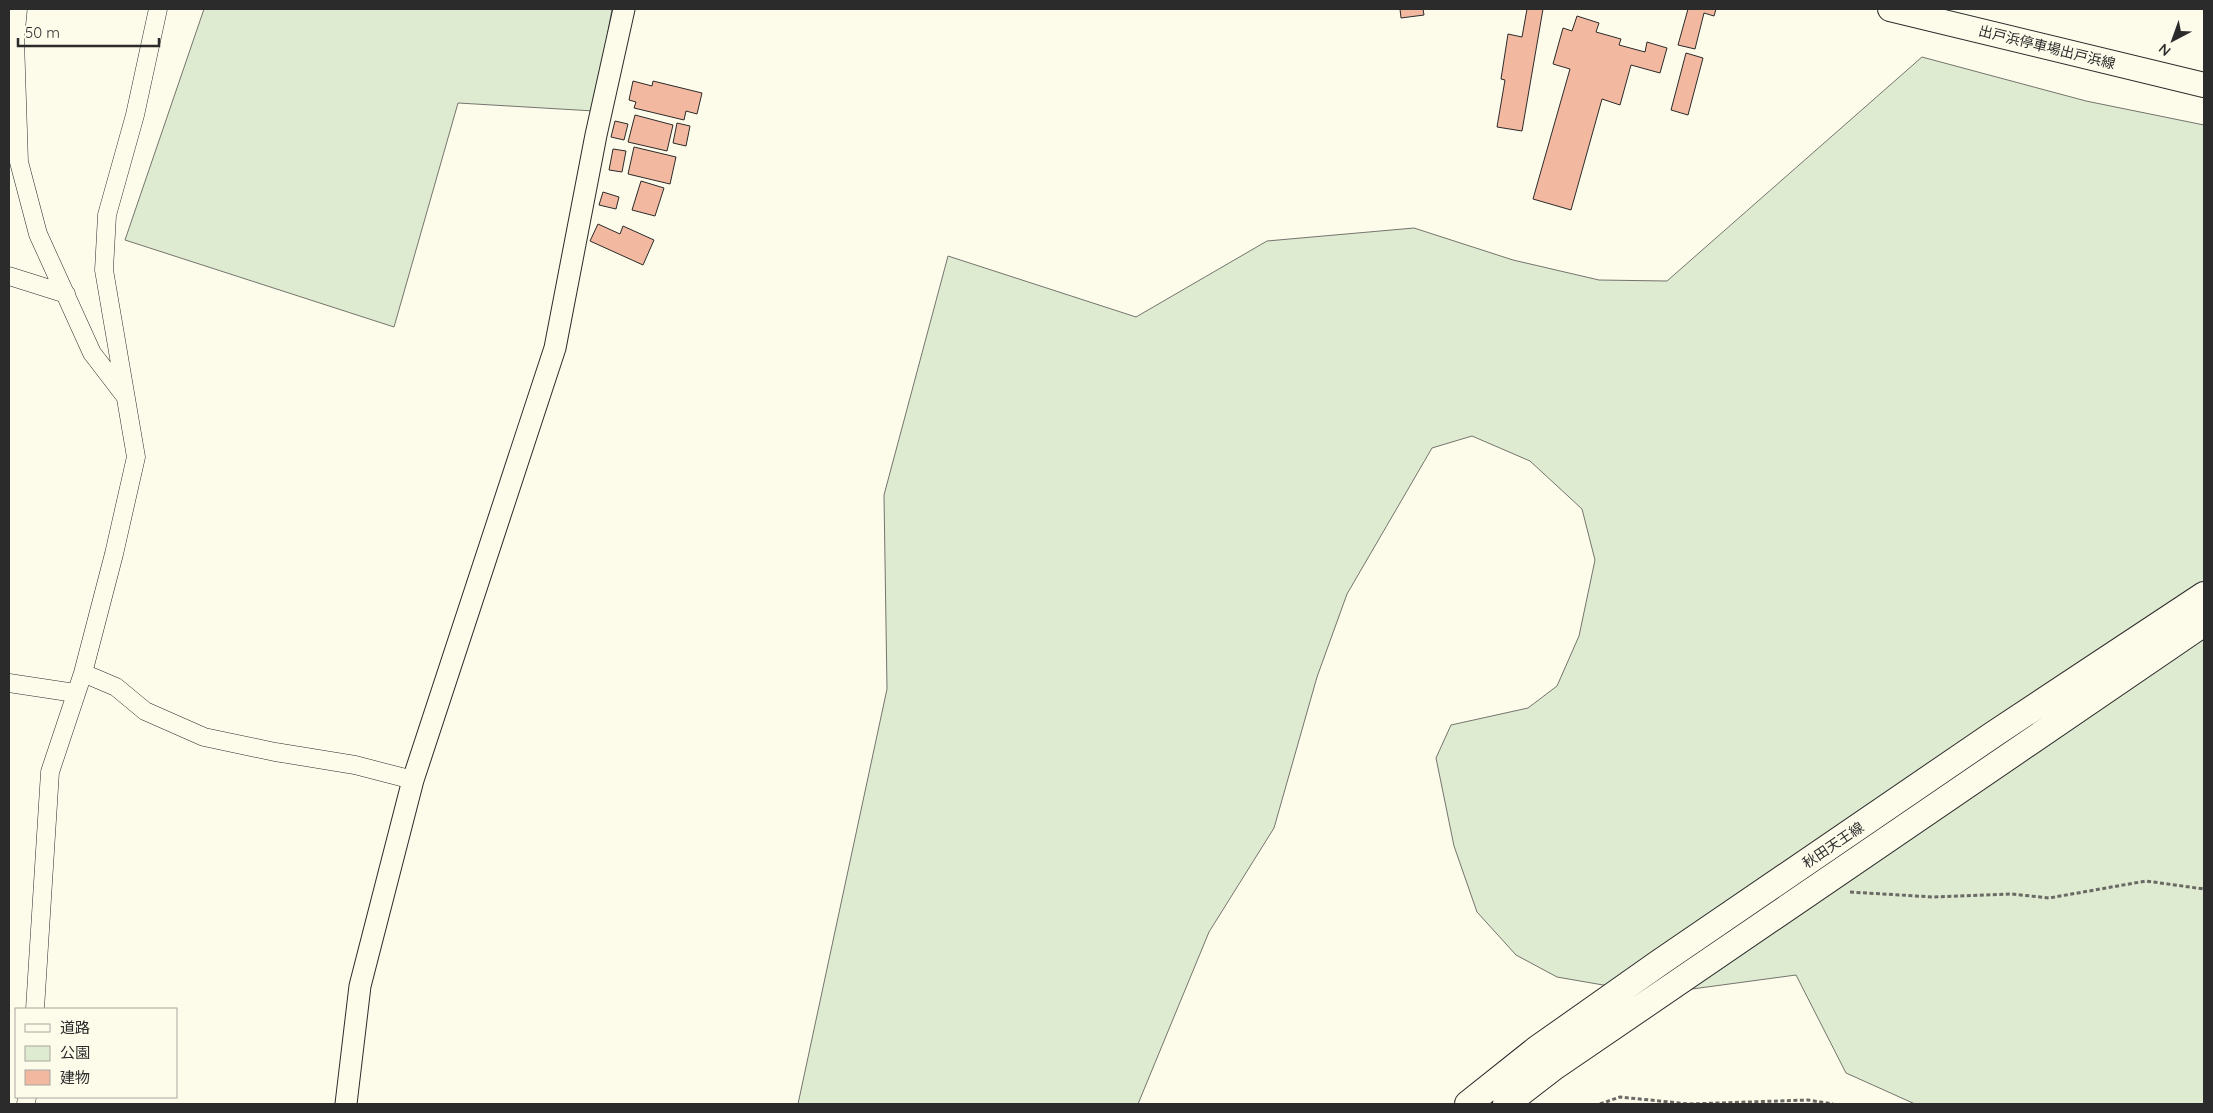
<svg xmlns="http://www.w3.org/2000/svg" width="2213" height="1113" viewBox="0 0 2213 1113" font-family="Quicksand,'Noto Sans JP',sans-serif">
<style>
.green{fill:#deebd1;stroke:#74746e}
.building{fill:#f2b8a0;stroke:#2b2b2b}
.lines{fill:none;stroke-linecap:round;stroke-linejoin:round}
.minor-casing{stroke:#2b2b2b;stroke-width:19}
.tertiary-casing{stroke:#2b2b2b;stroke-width:23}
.secondary-casing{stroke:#2b2b2b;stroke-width:26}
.primary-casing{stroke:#2b2b2b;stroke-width:28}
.path{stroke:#6a6964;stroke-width:3;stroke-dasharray:4 2.5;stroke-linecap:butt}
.minor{stroke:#fdfbea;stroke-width:18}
.tertiary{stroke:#fdfbea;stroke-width:21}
.secondary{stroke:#fdfbea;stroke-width:24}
.primary{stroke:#fdfbea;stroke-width:26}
.labels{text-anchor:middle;stroke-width:4;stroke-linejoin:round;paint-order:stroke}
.street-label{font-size:14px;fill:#2b2b2b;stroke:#fdfbea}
</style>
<rect width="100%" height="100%" fill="#fdfbea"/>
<path class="green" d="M204,9H612L594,111L458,103L394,327L125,240Z
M1922,57L2086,101L2204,125V1104H1915L1846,1073L1796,975L1655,994L1557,977L1516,955L1477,912L1454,846L1436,758L1451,725L1528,708L1557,686L1579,636L1595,560L1582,509L1530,461L1472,436L1432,448L1347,594L1317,677L1274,828L1209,932L1138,1104H798L887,689L884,495L948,256L1136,317L1267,241L1414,228L1513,260L1599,280L1667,281Z"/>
<path class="building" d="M1400,9H1423L1424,15L1401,18Z
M1527,9H1543L1522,131L1497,127L1505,80L1501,79L1508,34L1522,37Z
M1688,9H1716L1714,16L1704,13L1695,49L1678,45Z
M1577,16L1599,23L1596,32L1621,39L1619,45L1645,52L1647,42L1667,48L1660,73L1631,65L1620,105L1602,99L1571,210L1533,199L1570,69L1553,64L1563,28L1572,31Z
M1686,53L1703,58L1688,115L1671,110Z
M633,81L652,86L653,81L702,93L697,114L686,111L684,120L634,108L636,102L629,100Z
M635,115L673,125L667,151L628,142Z
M615,121L628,124L624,140L611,137Z
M677,123L690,126L686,146L673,143Z
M634,147L676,157L670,184L628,174Z
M613,149L626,151L622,172L609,170Z
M641,181L664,188L655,216L632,210Z
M603,192L619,197L616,209L599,205Z
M598,224L620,234L623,226L654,240L643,265L590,241Z"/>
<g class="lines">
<defs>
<path id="minor" d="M18,9L15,40L19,162L38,234L92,353L125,396
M9,276L66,294
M83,673L116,687L145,711L204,737L275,752L355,765L413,780
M9,683L75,693
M35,1009L50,772L83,673L114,554L136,457L104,270L107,215L135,115L158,9
M26,1104L27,1097"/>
<path id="tertiary" d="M346,1104L360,986L413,780L555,348L596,135L624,9"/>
<path id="secondary" d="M1890,9L2204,85"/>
<path id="primary" d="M1468,1104L1537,1049L1659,963L1994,734L2204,595
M1506,1104L1554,1067L2204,623"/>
</defs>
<use href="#minor" class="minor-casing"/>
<use href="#tertiary" class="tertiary-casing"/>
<use href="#secondary" class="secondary-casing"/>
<use href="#primary" class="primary-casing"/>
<path class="path" d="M1850,892L1933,897L2012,894L2049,898L2146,881L2204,889
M1600,1104L1620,1097L1689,1104L1808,1100L1833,1104"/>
<use href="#minor" class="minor"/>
<use href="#tertiary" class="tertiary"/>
<use href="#secondary" class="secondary"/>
<use href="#primary" class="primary"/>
</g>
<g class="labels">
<g class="street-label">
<text transform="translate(2047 47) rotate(14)" y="5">出戸浜停車場出戸浜線</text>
<text transform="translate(1833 845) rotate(-34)" y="5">秋田天王線</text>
</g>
</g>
<rect width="2213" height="1113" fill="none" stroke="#2b2b2b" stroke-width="20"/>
<rect x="15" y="1008" width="162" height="90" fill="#fdfbea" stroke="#a9a89e"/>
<rect x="25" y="1024" width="25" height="8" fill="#fdfbea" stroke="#a9a89e"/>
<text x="60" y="1033" font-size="15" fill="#2b2b2b">道路</text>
<rect x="25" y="1046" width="25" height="15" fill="#deebd1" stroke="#a9a89e"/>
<text x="60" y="1058" font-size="15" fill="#2b2b2b">公園</text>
<rect x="25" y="1070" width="25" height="15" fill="#f2b8a0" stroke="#a9a89e"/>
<text x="60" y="1083" font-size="15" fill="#2b2b2b">建物</text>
<g transform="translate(2173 40) rotate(221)" stroke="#fdfbea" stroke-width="4" paint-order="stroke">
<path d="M0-4L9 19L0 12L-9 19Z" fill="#2b2b2b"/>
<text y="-8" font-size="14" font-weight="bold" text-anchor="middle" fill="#2b2b2b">N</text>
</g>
<path d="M18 38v8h141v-8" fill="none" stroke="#2b2b2b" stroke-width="2.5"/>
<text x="25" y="38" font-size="15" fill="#2b2b2b" stroke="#fdfbea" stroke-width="4" paint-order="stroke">50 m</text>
</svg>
